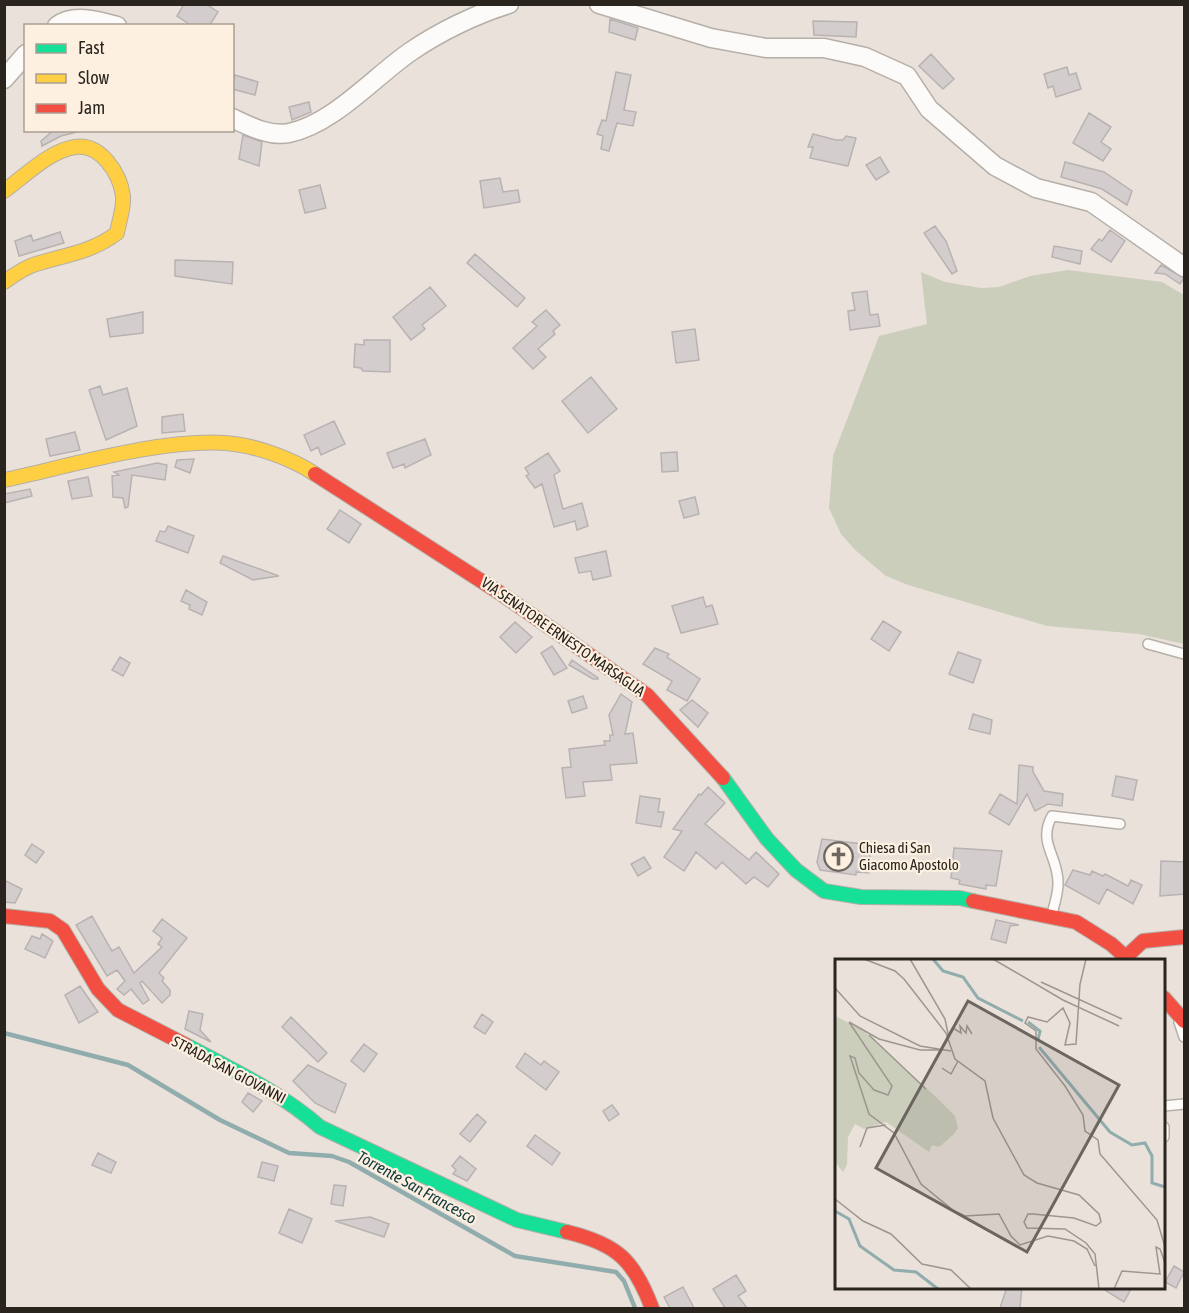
<svg xmlns="http://www.w3.org/2000/svg" width="1189" height="1313" viewBox="0 0 1189 1313" font-family="'Asap Condensed',sans-serif">
<style>
.green{fill:#cccebc}
.lines{fill:none;stroke-linecap:round;stroke-linejoin:round}
.stream{stroke:#90acad;stroke-width:4.5}
.building{fill:#d3cecd;stroke:#b8b2b2;stroke-width:1.5}
.lane-casing{stroke:#b5afa8;stroke-width:12}
.street-casing{stroke:#b5afa8;stroke-width:21}
.fast-casing{stroke:#b5afa8;stroke-width:16}
.slow-casing{stroke:#b5afa8;stroke-width:16}
.jam-casing{stroke:#b5afa8;stroke-width:16}
.lane{stroke:#fcfbf9;stroke-width:9}
.street{stroke:#fcfbf9;stroke-width:18}
.fast{stroke:#16e098;stroke-width:14}
.slow{stroke:#ffcf43;stroke-width:14}
.jam{stroke:#f24e42;stroke-width:14}
.labels{text-anchor:middle;stroke-width:4.5;stroke-linejoin:round;paint-order:stroke}
.street-label{font-size:15px;fill:#29241e;stroke:#fef0e0}
.poi-label{font-size:15px;fill:#29241e;stroke:#fef0e0;text-anchor:start}
.water-label{font-size:16px;font-style:italic;fill:#0b373b;stroke:#fef0e0}
.inset-river{fill:none;stroke:#90acad;stroke-width:3}
.inset-road{fill:none;stroke:#9d968f;stroke-width:1.5}
.view{fill:#6d6660;fill-opacity:0.15;stroke:#6d6660;stroke-width:3}
.inset-edge{fill:none;stroke:#29241e;stroke-width:3}
</style>
<rect width="100%" height="100%" fill="#eae2da"/>
<path class="green" d="M1068,270L1162,282L1184,295V644L1139,634L1047,626L908,585L886,576L855,550L841,534L829,508L833,456L879,336L927,324L921,272L945,282L981,288L999,287L1030,276Z"/>
<g class="lines">
<path class="stream" d="M4,1033L128,1065L220,1120L289,1153L332,1156L349,1162L515,1256L616,1272L624,1281L635,1308"/>
</g>
<path class="building" d="M184,4H206L218,12L209,26H192L177,16Z
M610,19L638,28L635,40L609,32Z
M813,21L857,22L856,37L814,35Z
M931,54L954,79L943,89L919,66Z
M1067,67L1069,75L1076,73L1081,89L1056,97L1053,86L1048,88L1044,74Z
M616,72L631,75L624,110L636,112L633,126L617,123L609,151L601,149L603,136L597,134L602,120L606,121Z
M235,75L258,82L255,95L232,89Z
M309,102L311,112L292,120L289,107Z
M1089,113L1111,127L1101,142L1111,149L1103,161L1073,143Z
M54,130H85L61,136L42,146L41,141Z
M813,134L836,140H843L846,136L856,138L848,166L810,158L813,147H808Z
M243,135L262,142L259,166L239,159Z
M880,157L889,172L876,180L866,165Z
M1065,162L1104,172L1132,191L1127,205L1102,189L1061,177Z
M500,178L503,192L518,190L520,202L484,208L480,181Z
M320,185L326,208L305,213L299,190Z
M935,226L946,241L957,271L952,274L924,233Z
M1110,230L1125,241L1111,262L1091,249L1099,239L1102,241Z
M60,232L64,243L19,256L15,241L31,235L33,241Z
M1054,246L1082,251L1080,264L1052,257Z
M475,254L525,298L517,307L467,263Z
M175,260L233,262L232,284L175,276Z
M1161,265L1184,278L1180,284L1165,274L1155,273Z
M430,287L446,306L422,325L425,329L411,340L393,317Z
M867,291L870,315L878,314L880,326L850,330L848,311L855,310L852,293Z
M546,310L560,325L553,331L555,334L538,349L546,357L533,369L513,348L537,326L532,322Z
M143,312V333L110,337L107,319Z
M695,329L699,360L676,363L672,332Z
M364,340H390V372L363,371L361,368L354,367L355,344L364,345Z
M591,377L617,409L588,433L562,401Z
M100,386L103,395L127,388L137,426L106,440L89,390Z
M183,414L185,431L162,433V417Z
M334,421L345,444L321,455L318,447L311,451L304,435Z
M75,432L80,450L50,456L46,439Z
M425,439L431,455L405,468L404,464L393,468L387,453Z
M677,452L678,471L662,472L661,453Z
M548,453L560,471L554,475L563,509L582,503L588,526L577,530L575,521L554,527L542,484L535,488L526,476L529,474L525,468Z
M194,459L190,473L175,467L177,460Z
M157,463L167,465L165,480L132,475L128,507L125,508L123,498L113,497L112,476L119,475L114,472Z
M88,477L92,496L72,499L68,481Z
M30,489L32,496L4,503V494Z
M695,497L699,514L684,518L679,501Z
M340,510L361,524L349,543L327,529Z
M168,526L194,536L188,553L156,541L160,531L165,532Z
M606,551L611,576L593,580L591,571L579,573L575,558Z
M223,556L279,576L253,580L220,563Z
M186,590L207,602L202,615L189,609L190,605L181,601Z
M703,597L706,607L712,605L718,624L681,633L672,606Z
M883,621L901,632L889,651L871,639Z
M515,622L532,637L516,653L500,637Z
M552,646L567,668L554,675L541,653Z
M655,648L669,654L667,657L700,679L687,701L667,690L672,681L643,664Z
M958,652L981,660L973,683L949,674Z
M120,657L130,663L123,676L112,670Z
M572,660L598,678V679H593L569,665Z
M621,694L632,702L625,734L633,733L637,763L610,765L612,780L583,782L585,796L566,798L562,768L571,767L569,749L605,745L604,741H610V735H613L609,715Z
M583,696L587,708L572,713L568,701Z
M692,700L708,713L698,727L680,710Z
M973,714L992,720L990,734L969,729Z
M1019,765L1033,767V772L1044,791L1063,794L1062,806L1048,804L1035,811L1027,794L1009,825L989,813L1000,794L1017,804Z
M1116,776L1137,780L1133,800L1112,796Z
M708,787L725,803L705,824L749,860L756,852L779,874L768,887L754,877L746,884L722,862L716,869L696,852L684,871L664,857L682,831L673,829L699,794L701,795Z
M640,796L660,799L658,812H664L661,827L636,823Z
M822,839L871,845L869,873L856,872V875L820,870L817,862Z
M32,844L44,852L36,863L25,855Z
M954,848L1002,851L996,886L986,885V889L959,884L960,880L951,878Z
M644,857L651,868L638,876L631,864Z
M1161,861L1185,862V894L1160,896Z
M1073,870L1090,875L1092,871L1103,876L1105,874L1128,886L1131,880L1142,885L1133,904L1107,889L1099,904L1065,885Z
M4,880L22,889L15,903L4,902Z
M92,916L112,951L119,947L134,973L162,947L158,944L162,938L153,931L162,919L187,938L159,973L164,978L162,981L170,990V995L162,1003L142,981L140,983L149,1000L143,1004L131,989L124,995L117,989L125,981L117,970L107,976L76,925Z
M996,920L1019,925L1010,926L1006,943L991,939Z
M42,934L53,941L45,958L25,949L32,936L40,939Z
M80,986L98,1012L79,1023L65,995Z
M189,1011L203,1014L200,1030L211,1042L185,1029Z
M482,1014L493,1022L485,1034L474,1027Z
M291,1017L327,1053L318,1062L282,1027Z
M364,1044L377,1054L364,1072L351,1061Z
M525,1053L541,1065L544,1061L559,1072L546,1090L516,1067Z
M308,1065L346,1084L335,1113L315,1103L293,1081Z
M248,1093L262,1101L253,1112L242,1102Z
M612,1105L619,1114L609,1121L603,1111Z
M477,1114L486,1122L470,1142L460,1134Z
M535,1135L560,1153L552,1165L527,1146Z
M98,1153L116,1162L111,1173L92,1165Z
M460,1156L476,1169L467,1181L453,1174L456,1170L452,1166Z
M262,1162L278,1166L274,1181L258,1177Z
M334,1185L346,1186L343,1206L331,1204Z
M289,1209L312,1219L302,1243L279,1233Z
M370,1217L389,1224L384,1237L335,1221Z
M1174,1266L1184,1272L1176,1288L1165,1282Z
M736,1275L746,1291L738,1296L747,1308H725L713,1289Z
M683,1287L694,1308H670L664,1297Z
M1007,1287H1022L1020,1308H1000Z
M1100,1287H1132L1124,1302Z"/>
<g class="lines">
<defs>
<path id="lane" d="M1148,644L1184,654
M1051,917C1054,906 1058,895 1058,884C1059,857 1037,843 1052,816L1120,824
M1179,1022L1184,1037
M1164,1106L1184,1104
M1164,1127V1137"/>
<path id="street" d="M599,4L711,38L766,48H824L865,57L907,76L929,109L995,166L1036,188L1091,202L1184,267
M57,26C73,13 99,21 117,26
M4,79L26,54
M232,118C249,126 270,137 289,133C333,124 374,77 410,52C439,32 476,14 509,4"/>
<path id="fast" d="M723,778L767,839L796,870L824,891L861,897L960,898L973,901
M186,1045C233,1070 280,1092 320,1127L517,1220L567,1232"/>
<path id="slow" d="M4,191C25,176 49,151 75,147C101,143 120,174 123,196C124,208 119,221 117,233C91,253 63,255 33,265C22,269 13,276 4,282
M4,480C70,466 159,439 225,443C254,445 291,458 315,474"/>
<path id="jam" d="M315,474L500,593L647,695L723,778
M973,901L1076,922L1111,944L1129,960
M4,916L50,921L63,930L98,989L118,1010L186,1045
M1126,957L1143,941L1184,937
M1164,998L1184,1021
M567,1232C617,1244 634,1260 652,1308"/>
</defs>
<use href="#lane" class="lane-casing"/>
<use href="#street" class="street-casing"/>
<use href="#fast" class="fast-casing"/>
<use href="#slow" class="slow-casing"/>
<use href="#jam" class="jam-casing"/>
<use href="#lane" class="lane"/>
<use href="#street" class="street"/>
<use href="#fast" class="fast"/>
<use href="#slow" class="slow"/>
<use href="#jam" class="jam"/>
</g>
<defs>
<symbol id="church-ring" viewBox="-11 -11 22 22"><circle r="9.5" fill="#fef0e0" stroke="#6d6660" stroke-width="1.5"/><path d="M-1.2-6h2.4v3.5h3.3v2.4h-3.3V6h-2.4V-.1h-3.3v-2.4h3.3Z" fill="#6d6660"/></symbol>
</defs>
<g fill-rule="evenodd">
<use href="#church-ring" x="822" y="840" width="33" height="33"/>
</g>
<g class="labels">
<g class="street-label">
<text transform="translate(563 637) rotate(35)" y="5">VIA SENATORE ERNESTO MARSAGLIA</text>
<text transform="translate(229 1070) rotate(28)" y="5">STRADA SAN GIOVANNI</text>
</g>
<g class="poi-label">
<text x="859" y="853">Chiesa di San<tspan x="859" dy="17">Giacomo Apostolo</tspan></text>
</g>
<g class="water-label">
<text transform="translate(417 1187) rotate(29)" y="6">Torrente San Francesco</text>
</g>
</g>
<g transform="translate(835 959)">
<rect width="330" height="330" fill="#eae2da"/>
<path d="M0,57L28,71L103,140L120,157L123,169L118,176L104,188L97,186L94,193L51,163L29,170L20,165L13,178L12,206L8,213L0,203Z" fill="#cccebc"/>
<path class="inset-river" d="M98,0L108,12L128,18L143,39L188,62M193,63L205,72L203,81M204,88L275,173L297,186L310,184L317,197V224L330,228M0,252L14,260L25,287L59,311L81,313L103,330"/>
<path class="inset-road" d="M29,0L60,12L69,20L111,74L120,100L150,122L158,159L189,216L202,224L244,236L264,255L266,263L261,267L239,259L198,255H193L189,263L192,269L230,270L251,284L260,295L264,330M75,0L110,60L114,79M158,0L228,41L284,67M251,0L245,25L241,85L230,86L235,64L228,49L212,63L193,58L190,64L201,72V90L230,127L248,156L250,172L263,181L265,195L322,261L330,288M206,23L287,60M0,29L25,57L85,87L116,92M115,73L118,69L126,74L125,67L131,74L132,67L137,75M34,76L91,130M108,91H85L44,80L14,63L57,127L53,136L39,131L24,114L20,99L15,97L34,155L59,174L86,225L119,252L130,257L164,255L176,277L185,286L213,277L239,282L252,290L260,307M107,109L116,115L123,102M25,188L32,169L51,166M0,240L28,262L56,275L87,305L116,311L136,330M279,330L287,312L325,315L321,288L325,290L330,304"/>
<path class="view" d="M133,42L284,126L192,293L41,209Z"/>
<rect width="330" height="330" class="inset-edge"/>
</g>
<rect width="1189" height="1313" fill="none" stroke="#29241e" stroke-width="12"/>
<rect x="24" y="24" width="210" height="108" fill="#fef0e0" stroke="#a99e92" stroke-width="1.5"/>
<rect x="36" y="44" width="30" height="9" fill="#16e098" stroke="#a99e92" stroke-width="1.5"/>
<text x="78" y="54" font-size="18" fill="#29241e">Fast</text>
<rect x="36" y="74" width="30" height="9" fill="#ffcf43" stroke="#a99e92" stroke-width="1.5"/>
<text x="78" y="84" font-size="18" fill="#29241e">Slow</text>
<rect x="36" y="104" width="30" height="9" fill="#f24e42" stroke="#a99e92" stroke-width="1.5"/>
<text x="78" y="114" font-size="18" fill="#29241e">Jam</text>
</svg>
